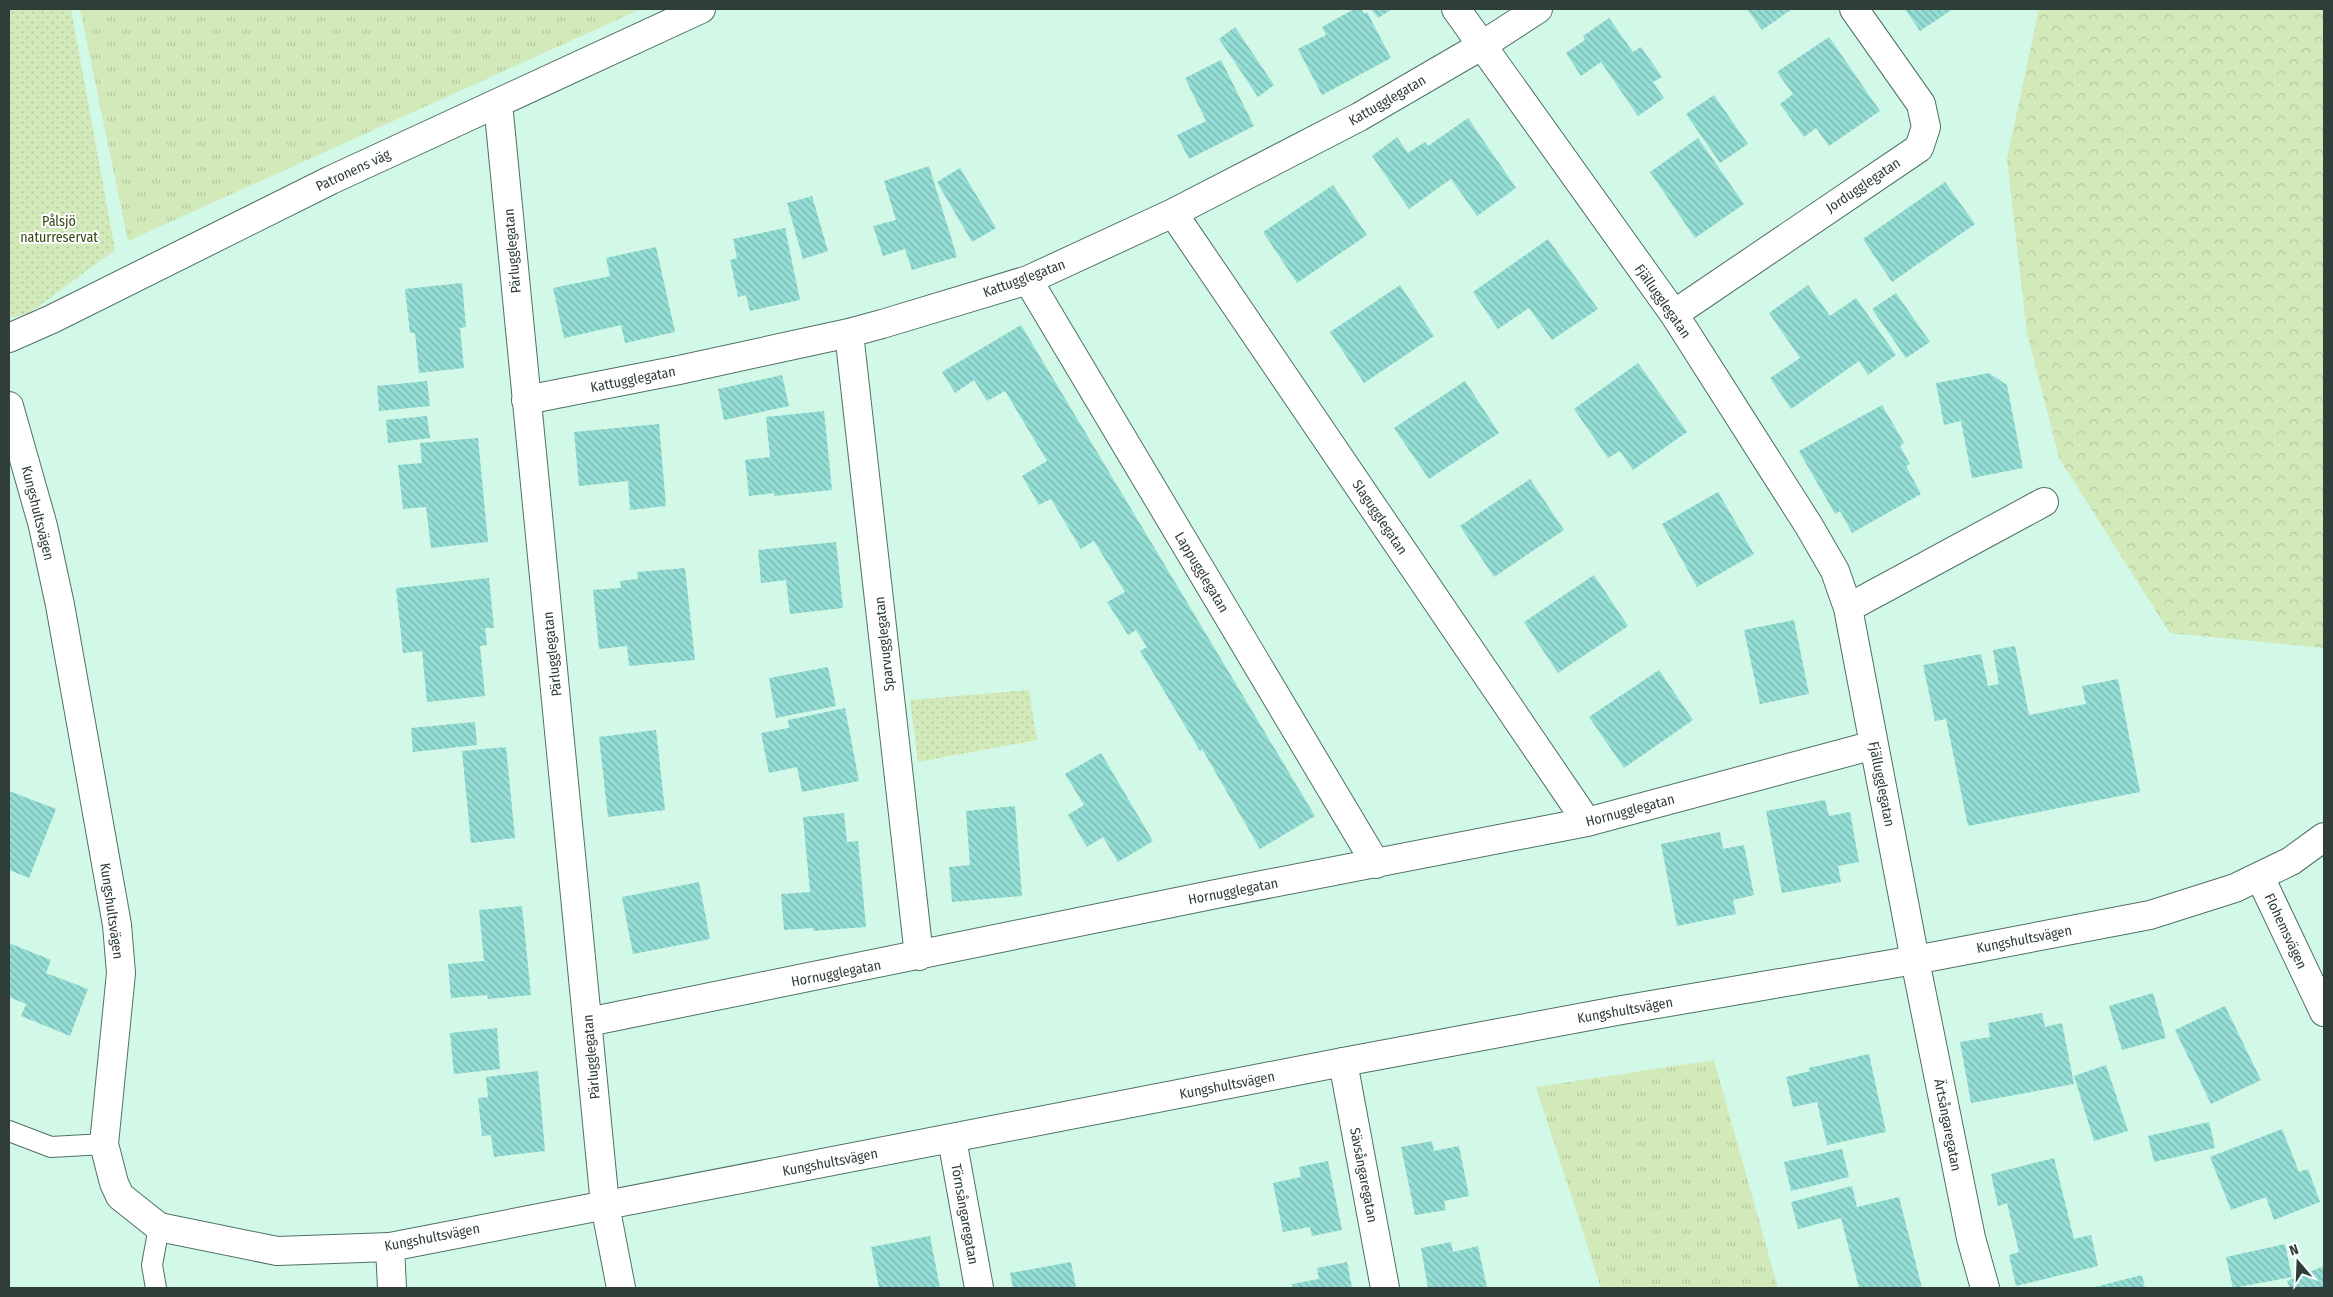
<svg xmlns="http://www.w3.org/2000/svg" width="2333" height="1297" viewBox="0 0 2333 1297" font-family="'Fira Sans Condensed',sans-serif">
<style>
.grass{fill:url(#grass-tufts)}
.forest{fill:url(#forest-crowns)}
.park{fill:url(#park-dots)}
.building{fill:url(#building-back-hatch)}
.lines{fill:none;stroke-linecap:round;stroke-linejoin:round}
.lane-casing{stroke:#4f7163;stroke-width:22}
.street-casing{stroke:#4f7163;stroke-width:30}
.secondary-casing{stroke:#4f7163;stroke-width:30}
.lane{stroke:#fff;stroke-width:20}
.street{stroke:#fff;stroke-width:28}
.secondary{stroke:#fff;stroke-width:28}
.labels{text-anchor:middle;stroke-width:4;stroke-linejoin:round;paint-order:stroke}
.street-label{font-size:14px;fill:#2f3e38;stroke:#fff}
.park-label{font-size:14px;fill:#324812;stroke:#fff}
</style>
<defs>
<pattern id="grass-tufts" width="24" height="20" patternUnits="userSpaceOnUse" patternTransform="scale(1.25)"><rect width="24" height="20" fill="#d2e9ba"/><path d="M3 7l-1-3M5 7V3M7 7l1-3M15 17l-1-3M17 17v-4M19 17l1-3" fill="none" stroke="#b5c9a1"/></pattern>
<pattern id="forest-crowns" width="20" height="18" patternUnits="userSpaceOnUse" patternTransform="scale(1.25)"><rect width="20" height="18" fill="#d2e9ba"/><path d="M2 6a3 3 0 1 1 6 0M12 15a3 3 0 1 1 6 0" fill="none" stroke="#b5c9a1"/></pattern>
<pattern id="park-dots" width="8" height="8" patternUnits="userSpaceOnUse" patternTransform="scale(1.25)"><rect width="8" height="8" fill="#d2e9ba"/><path d="M2 2h.1M6 6h.1" fill="none" stroke="#b5c9a1" stroke-width="1.8" stroke-linecap="round"/></pattern>
<pattern id="building-back-hatch" width="6" height="6" patternUnits="userSpaceOnUse" patternTransform="scale(1.25)"><rect width="6" height="6" fill="#94ded5"/><path d="M-1 5l2 2M0 0l6 6M5-1l2 2" fill="none" stroke="#79b5ae"/></pattern>
</defs>
<rect width="100%" height="100%" fill="#d2f8e7"/>
<path class="grass" d="M80,9H641L128,241Z
M1714,1060L1778,1288H1601L1536,1087Z"/>
<path class="forest" d="M2039,9H2324V648L2170,633L2059,458L2027,333L2007,159Z"/>
<path class="park" d="M9,9H71L115,250L28,314L9,318Z
M1029,690L1037,740L918,762L910,700Z"/>
<path class="building" d="M1354,9H1361L1364,14L1367,12L1391,58L1322,95L1298,49L1326,35L1322,27Z
M1371,9H1392L1378,18Z
M1747,9H1792L1762,30Z
M1905,9H1953L1920,31Z
M1609,18L1633,52L1641,47L1662,77L1653,82L1664,98L1638,116L1601,62L1581,76L1566,53L1585,40L1583,36Z
M1235,27L1274,85L1258,97L1219,39Z
M1829,37L1880,111L1829,146L1816,128L1804,137L1780,104L1793,94L1777,72Z
M1221,60L1254,126L1189,159L1177,135L1206,121L1185,78Z
M1714,95L1748,144L1720,163L1686,114Z
M1468,118L1516,188L1477,216L1451,179L1409,209L1372,156L1397,137L1408,153L1425,142L1428,146Z
M1698,138L1744,204L1695,238L1650,172Z
M929,166L957,257L912,270L905,249L883,256L873,226L896,220L884,181Z
M960,168L996,228L972,242L937,182Z
M1945,182L1975,224L1892,282L1863,239Z
M1333,185L1367,235L1297,283L1263,232Z
M812,196L828,251L803,259L787,203Z
M785,228L800,300L750,311L746,295L738,297L730,260L737,258L733,239Z
M1548,239L1598,309L1552,340L1529,308L1498,329L1473,292Z
M656,247L675,332L625,343L621,325L564,338L553,288L610,276L606,258Z
M462,283L466,327L460,328L464,368L419,373L415,333H410L405,289Z
M1400,285L1434,336L1364,383L1330,332Z
M1808,285L1830,316L1856,298L1896,355L1868,375L1859,361L1791,409L1770,378L1800,358L1769,313Z
M1896,293L1930,342L1906,358L1872,309Z
M1021,325L1315,816L1260,849L1202,749L1200,751L1140,651L1147,647L1136,630L1128,635L1107,602L1125,592L1094,541L1081,549L1051,499L1039,505L1022,476L1047,461L1005,391L987,401L974,380L955,393L942,372Z
M1638,363L1687,432L1633,470L1620,451L1608,458L1574,409Z
M1989,373L2007,385L2023,468L1972,478L1961,421L1944,425L1936,383Z
M782,375L789,406L724,420L718,389Z
M427,381L430,406L379,411L377,386Z
M1465,381L1499,433L1429,479L1394,428Z
M1882,405L1904,443L1900,446L1910,464L1906,466L1921,494L1852,533L1840,511L1835,514L1799,451Z
M824,411L832,490L774,496V493L749,496L745,460L770,457L766,417Z
M427,416L430,438L388,443L386,420Z
M659,424L666,506L630,510L628,481L579,486L574,432Z
M478,438L488,542L431,548L426,507L403,509L398,465L422,463L420,443Z
M1530,479L1564,530L1494,577L1460,526Z
M1718,492L1754,554L1697,587L1662,524Z
M836,542L843,608L790,614L786,580L761,583L758,550Z
M685,568L695,660L629,666L627,646L599,649L593,590L621,588L620,581L638,579L637,572Z
M1594,575L1628,626L1558,673L1524,622Z
M489,578L494,628H485L487,645L480,646L485,696L427,702L422,651L403,653L396,588Z
M1794,620L1809,694L1760,704L1744,630Z
M2015,646L2029,715L2086,704L2082,686L2118,679L2140,792L1968,826L1946,719L1935,721L1923,665L1981,654L1988,686L1999,684L1993,650Z
M828,667L836,706L776,718L769,678Z
M1659,670L1693,720L1624,768L1589,717Z
M845,708L859,781L802,792L797,767L769,773L761,733L789,728L788,720Z
M475,722L477,745L413,752L411,728Z
M656,730L665,810L608,817L599,737Z
M506,747L515,838L471,843L462,751Z
M1101,753L1153,841L1118,862L1103,837L1087,847L1068,815L1084,805L1065,774Z
M9,791L56,809L29,878L9,870Z
M1825,800L1829,816L1850,812L1859,862L1838,866L1841,882L1782,893L1766,811Z
M1015,806L1022,896L952,902L949,867L970,865L966,811Z
M844,813L847,842L858,841L866,927L813,931V928L784,930L781,894L810,892L803,817Z
M1720,832L1723,849L1744,845L1754,895L1733,900L1736,914L1677,926L1661,844Z
M699,882L710,939L633,954L622,897Z
M522,906L531,995L488,999L487,995L451,998L448,964L484,961L479,910Z
M9,943L51,960L46,973L88,989L70,1036L21,1016L26,1004L9,997Z
M2153,993L2166,1038L2122,1050L2109,1006Z
M2225,1006L2261,1080L2211,1104L2175,1030Z
M2042,1013L2045,1027L2062,1023L2074,1084L1971,1103L1960,1042L1990,1037L1988,1023Z
M497,1028L500,1069L454,1074L450,1033Z
M1869,1054L1886,1132L1827,1145L1817,1102L1793,1107L1786,1077L1810,1071L1809,1068Z
M2106,1065L2128,1131L2094,1141L2074,1076Z
M538,1071L545,1151L494,1157L491,1135L482,1136L478,1098L488,1097L486,1077Z
M2209,1122L2215,1148L2154,1162L2148,1136Z
M2282,1129L2299,1172L2308,1169L2320,1202L2274,1220L2266,1197L2231,1210L2210,1157Z
M1432,1141L1434,1151L1459,1146L1469,1196L1444,1201L1446,1210L1415,1215L1401,1147Z
M1842,1149L1849,1177L1791,1191L1784,1162Z
M2054,1158L2074,1239L2091,1235L2098,1266L2016,1286L2009,1255L2019,1252L2007,1203L1998,1206L1991,1174Z
M1328,1161L1342,1230L1312,1236L1310,1227L1283,1232L1273,1183L1301,1177L1299,1167Z
M1852,1186L1857,1207L1899,1197L1922,1288H1859L1841,1218L1798,1229L1791,1202Z
M930,1236L940,1288H879L871,1247Z
M1451,1242L1453,1252L1478,1246L1487,1288H1428L1421,1248Z
M2285,1244L2292,1277L2233,1288L2226,1257Z
M1071,1262L1076,1288H1013L1010,1273Z
M1347,1262L1352,1288H1293L1292,1284L1319,1279L1317,1268Z
M2324,1266V1288H2290L2287,1281Z
M2142,1275L2145,1288H2091Z"/>
<g class="lines">
<defs>
<path id="lane" d="M9,1131L51,1147L104,1144
M156,1288L152,1265L159,1227"/>
<path id="street" d="M1456,9L1674,314L1809,526L1835,571L1848,608L1915,960L1971,1238L1985,1288
M498,103L605,1205L621,1288
M1173,213L1587,822
M1028,280L1376,864
M1674,314L1919,148L1926,127L1921,104L1854,9
M849,333L919,956
M9,338L52,319L331,180L701,9
M526,400L679,370L849,333L882,324L1028,280L1173,213L1359,117L1481,46L1538,9
M9,406L43,526L60,605L117,925L121,973L104,1144L114,1183L120,1196L159,1227L277,1251L390,1247
M1848,608L2044,502
M2260,877L2324,1012
M588,1022L1221,893L1587,822L1874,745
M1343,1062L1385,1288
M952,1139L979,1288"/>
<path id="secondary" d="M392,1288L390,1247L1343,1062L1622,1010L1915,960L2150,915L2235,888L2291,861L2324,837"/>
</defs>
<use href="#lane" class="lane-casing"/>
<use href="#street" class="street-casing"/>
<use href="#secondary" class="secondary-casing"/>
<use href="#lane" class="lane"/>
<use href="#street" class="street"/>
<use href="#secondary" class="secondary"/>
</g>
<g class="labels">
<g class="street-label">
<text transform="translate(1387 100) rotate(-30)" y="5">Kattugglegatan</text>
<text transform="translate(353 170) rotate(-25)" y="5">Patronens väg</text>
<text transform="translate(1863 185) rotate(-34)" y="5">Jordugglegatan</text>
<text transform="translate(512 251) rotate(-95)" y="5">Pärlugglegatan</text>
<text transform="translate(1024 278) rotate(-20)" y="5">Kattugglegatan</text>
<text transform="translate(1663 301) rotate(55)" y="5">Fjällugglegatan</text>
<text transform="translate(633 379) rotate(-11)" y="5">Kattugglegatan</text>
<text transform="translate(38 513) rotate(76)" y="5">Kungshultsvägen</text>
<text transform="translate(1380 517) rotate(56)" y="5">Slagugglegatan</text>
<text transform="translate(1202 572) rotate(59)" y="5">Lappugglegatan</text>
<text transform="translate(884 644) rotate(-96)" y="5">Sparvugglegatan</text>
<text transform="translate(552 654) rotate(-96)" y="5">Pärlugglegatan</text>
<text transform="translate(1882 784) rotate(79)" y="5">Fjällugglegatan</text>
<text transform="translate(1630 810) rotate(-15)" y="5">Hornugglegatan</text>
<text transform="translate(1233 891) rotate(-11)" y="5">Hornugglegatan</text>
<text transform="translate(112 911) rotate(82)" y="5">Kungshultsvägen</text>
<text transform="translate(2286 931) rotate(65)" y="5">Flohemsvägen</text>
<text transform="translate(2024 939) rotate(-11)" y="5">Kungshultsvägen</text>
<text transform="translate(836 973) rotate(-11)" y="5">Hornugglegatan</text>
<text transform="translate(1625 1010) rotate(-10)" y="5">Kungshultsvägen</text>
<text transform="translate(591 1057) rotate(-95)" y="5">Pärlugglegatan</text>
<text transform="translate(1227 1085) rotate(-11)" y="5">Kungshultsvägen</text>
<text transform="translate(1948 1125) rotate(79)" y="5">Ärtsångaregatan</text>
<text transform="translate(830 1162) rotate(-11)" y="5">Kungshultsvägen</text>
<text transform="translate(1364 1175) rotate(79)" y="5">Sävsångaregatan</text>
<text transform="translate(965 1214) rotate(80)" y="5">Törnsångaregatan</text>
<text transform="translate(432 1237) rotate(-11)" y="5">Kungshultsvägen</text>
</g>
<g class="park-label">
<text x="59" y="226">Pålsjö<tspan x="59" dy="16">naturreservat</tspan></text>
</g>
</g>
<rect width="2333" height="1297" fill="none" stroke="#2f3e38" stroke-width="20"/>
<g transform="translate(2298 1262) rotate(341)" stroke="#ffffff" stroke-width="4" paint-order="stroke">
<path d="M0-4L9 19L0 12L-9 19Z" fill="#2f3e38"/>
<text y="-8" font-size="14" font-weight="bold" text-anchor="middle" fill="#2f3e38">N</text>
</g>
</svg>
